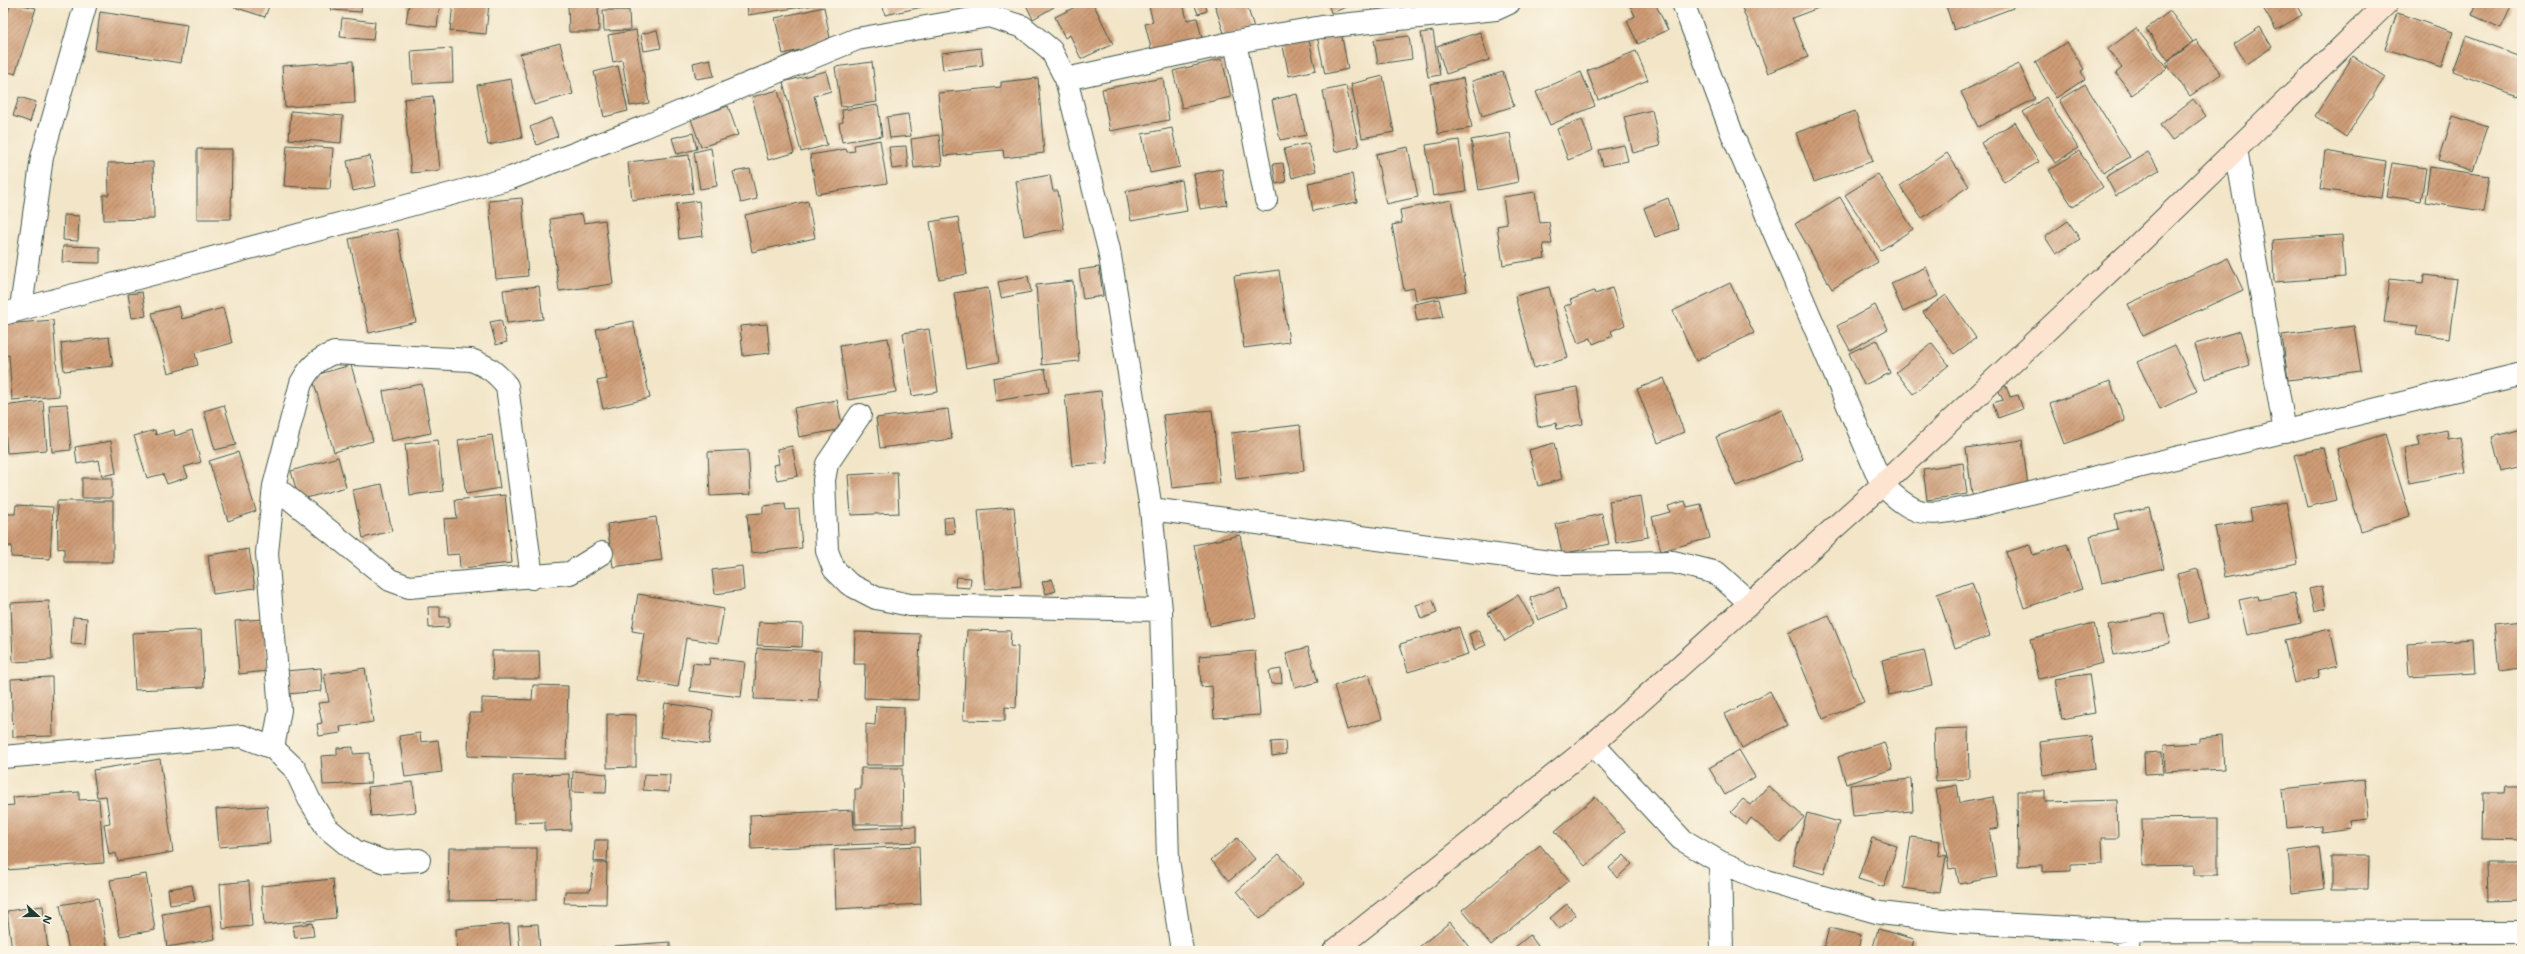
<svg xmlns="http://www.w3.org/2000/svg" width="2525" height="954" viewBox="0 0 2525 954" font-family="Mali,sans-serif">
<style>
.building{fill:url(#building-hatch)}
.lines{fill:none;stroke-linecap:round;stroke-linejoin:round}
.street-casing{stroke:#3f564a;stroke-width:24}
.secondary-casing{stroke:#3f564a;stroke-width:24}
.street{stroke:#fff;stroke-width:22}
.secondary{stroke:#fde4d1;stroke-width:22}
</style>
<defs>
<pattern id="building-hatch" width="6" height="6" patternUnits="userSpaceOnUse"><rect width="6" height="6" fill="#ce9c76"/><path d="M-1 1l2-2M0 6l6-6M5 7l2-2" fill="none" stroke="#a78062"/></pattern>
</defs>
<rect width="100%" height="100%" fill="#fcf5e5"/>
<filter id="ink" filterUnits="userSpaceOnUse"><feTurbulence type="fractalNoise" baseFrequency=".025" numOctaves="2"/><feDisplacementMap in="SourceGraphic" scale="8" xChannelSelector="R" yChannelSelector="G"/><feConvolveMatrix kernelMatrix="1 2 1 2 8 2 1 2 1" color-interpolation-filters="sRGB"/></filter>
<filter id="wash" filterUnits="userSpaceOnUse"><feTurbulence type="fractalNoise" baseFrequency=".012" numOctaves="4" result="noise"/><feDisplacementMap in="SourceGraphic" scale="16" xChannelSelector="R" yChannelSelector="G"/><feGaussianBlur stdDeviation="0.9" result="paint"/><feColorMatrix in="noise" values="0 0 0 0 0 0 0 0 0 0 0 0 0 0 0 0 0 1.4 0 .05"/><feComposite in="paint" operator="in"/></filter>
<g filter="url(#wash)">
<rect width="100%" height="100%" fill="#f2e5c8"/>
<g id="blocks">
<path class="building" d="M11,3L36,8L15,74L3,70V28Z
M236,3H270L265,17L234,7Z
M332,3H362L361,12L331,10Z
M409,3H440L437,27L406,23Z
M453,3H489L486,34L450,31Z
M747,3H822V4L748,15Z
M882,3H936V4L885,15Z
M968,3H982L983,4L971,10Z
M1025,3H1052L1054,7L1033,19Z
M1083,3H1093L1113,44L1081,59L1070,35L1065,38L1055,17Z
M1158,3H1183L1187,20L1197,18L1203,42L1153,56L1145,24L1153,22L1149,6Z
M1194,3H1205L1207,11L1198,14Z
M1214,3H1246L1254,27L1225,36Z
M1328,3H1357L1331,13Z
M1371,3H1407L1408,4L1373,12Z
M1629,3H1655L1668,30L1638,44L1627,21L1635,16Z
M1753,3H1819L1821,7L1792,18L1808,57L1768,73L1742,8Z
M1945,3H2012L2013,8L1954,30Z
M2260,3H2295L2302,15L2276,30Z
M2477,3L2512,5L2501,28L2472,15Z
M598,5L599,32H569L568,6Z
M824,7L831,43L783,54L775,18Z
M603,10H629L630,30L604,31Z
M2170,11L2193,42L2168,60L2146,29Z
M100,12L187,25L181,63L95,50Z
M2397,13L2453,32L2442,67L2385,49Z
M342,18L375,22L373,40L340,37Z
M2260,27L2272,47L2247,64L2234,44Z
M2136,28L2167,68L2132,95L2116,73L2122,68L2108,49Z
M636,30L649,103L630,106L622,60L613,62L608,35Z
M657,30L661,48L644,51L641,34Z
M1433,31L1440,75L1428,77L1421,33Z
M1341,32L1348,69L1325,74L1317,36Z
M1480,32L1489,60L1446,74L1437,46Z
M1308,36L1316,70L1289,76L1282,41Z
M1409,36L1412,59L1378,64L1374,40Z
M2466,36L2522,57V84L2518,96L2453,72Z
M2196,40L2221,74L2190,96L2166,63Z
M2067,42L2084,69L2081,71L2085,79L2056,98L2035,62Z
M560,43L573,94L534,105L520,54Z
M452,48L453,82L413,84L411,51Z
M981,48L983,65L943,70L941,53Z
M1636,51L1648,80L1598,100L1587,71Z
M2353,56L2385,77L2346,137L2315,116Z
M710,59L714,76L696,79L693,63Z
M1222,59L1231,97L1182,108L1173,71Z
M353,61L355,103L285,107L282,66Z
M872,62L877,102L841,107L835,67Z
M2019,64L2035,99L1978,127L1961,92Z
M618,66L628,111L604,117L594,72Z
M826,71L831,91L814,96L827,145L801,152L783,82Z
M1503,72L1514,106L1482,116L1472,81Z
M1581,72L1595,106L1550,125L1536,92Z
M1383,76L1394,132L1362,138L1351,84Z
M1038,78L1044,153L1004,158L1003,150L944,156L938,93L1001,87V82Z
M1163,78L1169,120L1110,131L1102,89Z
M1463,78L1472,128L1438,134L1430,84Z
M511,79L522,138L488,145L477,85Z
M2085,84L2130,157L2103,173L2059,100Z
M1346,86L1359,146L1335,152L1323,91Z
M778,90L794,153L768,160L752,97Z
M1297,94L1306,135L1280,140L1272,100Z
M433,96L440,170L411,173L404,99Z
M19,97L36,102L30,122L13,116Z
M2046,97L2078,148L2055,163L2023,112Z
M2193,99L2206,116L2172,141L2160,125Z
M878,105L882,136L842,142L839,123L843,122L842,110Z
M728,106L738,135L701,147L691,119Z
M1652,110L1660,146L1633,153L1624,117Z
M291,111L343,116L341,143L289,139Z
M1855,111L1873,161L1814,182L1796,133Z
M908,114L911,136L890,138L887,117Z
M2453,116L2488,127L2473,171L2439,160Z
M551,118L558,136L537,145L530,127Z
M1582,119L1593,150L1568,160L1557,129Z
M2015,122L2039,162L2004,182L1981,143Z
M1172,128L1180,167L1150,173L1142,134Z
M693,133L697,149L677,154L672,138Z
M1510,133L1518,182L1479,190L1471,140Z
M939,135L942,165L914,168L911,139Z
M880,140L887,183L817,194L810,155L846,149L847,152L855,151L854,145Z
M1459,140L1466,191L1433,196L1426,145Z
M1308,143L1316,171L1292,178L1284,149Z
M287,145L333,148L330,189L284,186Z
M1624,145L1628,161L1603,166L1599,150Z
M906,146L908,167L892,169L889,147Z
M1408,147L1418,197L1386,204L1376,154Z
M711,148L717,186L700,189L694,152Z
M197,149H232L231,219H197Z
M2079,151L2103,187L2073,207L2049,170Z
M2325,151L2386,161L2381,198L2320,189Z
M2148,152L2159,170L2116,196L2106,177Z
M1947,153L1969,186L1922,218L1900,186Z
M689,155L693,193L632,200L628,162Z
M370,156L376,186L353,191L347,161Z
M153,162L154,219L104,220L103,195H109L108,163Z
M1283,163L1286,182L1276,184L1273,164Z
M2392,163L2426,168L2421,201L2386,196Z
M2430,167L2489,176L2483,211L2425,202Z
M750,169L757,199L741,203L733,172Z
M1222,169L1227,205L1200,209L1194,174Z
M1352,174L1357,202L1313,211L1308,183Z
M1878,174L1913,229L1881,250L1845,195Z
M1050,175L1053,191H1058L1064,229L1024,236L1016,181Z
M1182,180L1187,211L1131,221L1126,191Z
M1535,192L1540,223L1549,222L1552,244H1543L1545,258L1503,265L1497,226L1507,224L1503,197Z
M1840,197L1878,262L1832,289L1795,224Z
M522,198L528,276L496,279L489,201Z
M1668,198L1679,229L1655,237L1644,208Z
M1451,200L1467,291L1416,300L1414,288L1404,290L1392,225L1402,223L1400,210Z
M699,201L703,236L679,239L676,204Z
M808,201L815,238L752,252L745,215Z
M582,214L584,223L605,220L613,284L559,291L550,219Z
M64,215L79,216L78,241L63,240Z
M958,217L967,274L939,279L930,222Z
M2068,221L2080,239L2056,254L2045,237Z
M397,229L416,322L369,333L349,239Z
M2342,235L2345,277L2274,282L2272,240Z
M63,246L100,247V263L62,262Z
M2228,258L2243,290L2143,336L2128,304Z
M1099,267L1103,296L1083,299L1079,270Z
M1926,267L1938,296L1903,312L1891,283Z
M1279,270L1289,342L1244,348L1234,276Z
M2424,275L2457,279L2449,338L2416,334L2418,326L2384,322L2390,279L2423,283Z
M1028,276L1031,292L1001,298L998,282Z
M1073,281L1079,361L1042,365L1036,285Z
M1730,283L1754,333L1696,361L1673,311Z
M539,286L543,319L507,323L503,290Z
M1549,287L1568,358L1534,368L1515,296Z
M988,288L999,362L966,368L954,293Z
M1612,288L1625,325L1611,331L1613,336L1593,344L1591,338L1578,343L1564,306L1572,304L1570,300L1594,291L1595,294Z
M142,292L146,316L132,318L128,294Z
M1946,295L1976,338L1954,354L1923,312Z
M1439,299L1443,317L1417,321L1414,304Z
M1875,305L1888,329L1850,350L1837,326Z
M179,306L182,319L223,308L232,343L195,353L198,365L168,373L152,313Z
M53,320L59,396L12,400L9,355L3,356L5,324Z
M501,320L507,342L496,345L490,322Z
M633,321L650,398L603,409L597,381L607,379L596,329Z
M767,324L770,353L743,356L740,326Z
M2354,326L2361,371L2288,380L2282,335Z
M929,329L938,392L912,396L903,333Z
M2240,331L2250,365L2205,379L2195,344Z
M109,337L113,366L64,371L61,343Z
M888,338L896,392L848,400L840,346Z
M1877,340L1890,373L1864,385L1849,353Z
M1932,343L1949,365L1913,394L1896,372Z
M2175,345L2197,391L2160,409L2137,362Z
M351,365L373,441L334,452L312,376Z
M1045,369L1049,392L996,401L993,378Z
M1664,378L1684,432L1658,443L1637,389Z
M2110,381L2125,421L2065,444L2050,404Z
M422,384L431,433L392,441L383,391Z
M2006,386L2010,397L2018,395L2023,409L1998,418L1993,403L2003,400L1998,389Z
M1577,387L1583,424L1557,429L1556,423L1538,427L1533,395Z
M1101,391L1108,463L1072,466L1065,395Z
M837,400L843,429L799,437L794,408Z
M43,401L47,450L7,453L3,406Z
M67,404L71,450L52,452L49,405Z
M224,405L236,445L215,450L204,411Z
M948,409L952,439L880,448L876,418Z
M1212,410L1220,483L1172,488L1163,415Z
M1783,410L1803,459L1736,486L1716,437Z
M1300,425L1304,471L1236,479L1231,433Z
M2522,429V467L2501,472L2492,437Z
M155,430L156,435L174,430L175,436L192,430L201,462L184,467L188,477L167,484L163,474L147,478L134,436Z
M2447,430L2448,439L2460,437L2466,472L2409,483L2404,448L2420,445L2418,436Z
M2385,434L2410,516L2361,531L2337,449Z
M492,435L500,488L466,494L458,440Z
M438,440L443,491L410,495L405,444Z
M2022,440L2028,487L1972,494L1966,448Z
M111,441L116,473L102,476L99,460L77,464L75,447Z
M1554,443L1562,479L1538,486L1529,450Z
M792,446L798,476L777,480L773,465L779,464L777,449Z
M2324,448L2336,500L2307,507L2294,455Z
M748,450L751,494L710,496L708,452Z
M238,452L256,511L228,521L209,461Z
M338,457L346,487L299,500L291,471Z
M1963,463L1967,494L1927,500L1923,469Z
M897,472L899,513L851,515L848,475Z
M82,478H112V498H82Z
M382,484L392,531L363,538L353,490Z
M505,495L512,563L460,568L459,554L447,555L444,519L457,518L455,500Z
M1641,496L1648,537L1616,543L1609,501Z
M57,501H113V562H64V548L58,549Z
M1685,501L1687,507L1701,504L1710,538L1661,551L1652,517L1670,512L1668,506Z
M2286,502L2298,563L2225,577L2215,527L2252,520L2250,509Z
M785,504L786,510L799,509L802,548L751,553L747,514L763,513V506Z
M16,505L53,507L50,559L11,557L12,546H4L6,514H15Z
M1014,507L1021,586L985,589L978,510Z
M2149,507L2164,568L2102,583L2090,536L2118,529L2115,515Z
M1602,514L1609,544L1562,554L1556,524Z
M656,517L662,560L613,567L607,524Z
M953,517L955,533L945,534L944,518Z
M1240,535L1256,617L1210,626L1194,545Z
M2067,544L2082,589L2024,608L2006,552L2030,545L2033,555Z
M249,549L255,588L213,594L208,555Z
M742,566L744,590L715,594L712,570Z
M2198,569L2209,618L2189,623L2177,574Z
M956,577L971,578L970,588L955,587Z
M1052,579L1056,591L1046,594L1042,582Z
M1972,582L1990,636L1955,648L1937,594Z
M2322,586L2326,608L2314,611L2309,589Z
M1559,587L1566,609L1538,620L1530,598Z
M2294,593L2301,623L2247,635L2239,600L2258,596L2259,600Z
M638,594L724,609L718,643L686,638L678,687L637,680L644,633L632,631Z
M1518,595L1534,623L1505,641L1488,613Z
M1433,600L1437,613L1421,619L1416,605Z
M49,601L52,660L13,662L11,603Z
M428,607H440V617H449V627L429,628Z
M2164,613L2170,643L2114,655L2108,625Z
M1829,615L1864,702L1823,719L1788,632Z
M73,617L87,618L85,645L71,644Z
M264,619L268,671L239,674L235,621Z
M2522,621V668L2499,671L2494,624Z
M759,622L803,624L802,647L757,645Z
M2094,623L2103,663L2039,679L2030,639Z
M1459,627L1468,654L1408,672L1400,644Z
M2330,629L2338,665L2317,670L2319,677L2294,683L2284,640Z
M201,630L204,687L135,690L132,633Z
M967,630L1011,631L1010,646L1018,647L1016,708L1005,707V721L963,720Z
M1478,630L1486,645L1475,650L1469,634Z
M855,632L920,634L918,700L864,698L865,664H854Z
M2473,640L2475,673L2409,677L2407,644Z
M1308,647L1318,682L1295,688L1286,653Z
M757,648L821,651L818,701L754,699Z
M1924,650L1932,685L1889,695L1882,660Z
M492,651H539L540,679H493Z
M1255,651L1260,715L1214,718L1212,686L1201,687L1199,656Z
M710,658L745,662L741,697L690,691L693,663L709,665Z
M321,668L322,691L287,694L285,671Z
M365,668L373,722L340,727L341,733L319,736L317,724L322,723L318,703L329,702L324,674Z
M1281,669L1282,683L1271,684L1269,671Z
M1369,674L1382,719L1347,730L1334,686Z
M2089,674L2095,713L2062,719L2055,679Z
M52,677L53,736L13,737L11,679Z
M533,685L568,686L566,759L468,756L469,713H482V698L532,700Z
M1770,691L1787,725L1742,748L1725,714Z
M665,703L713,710L709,744L660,737Z
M876,706L904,707L903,765H866V724L875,725Z
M607,714L636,715V767L607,768Z
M1968,728L1969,779L1936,781L1934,729Z
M420,733L421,742L438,740L442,772L405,777L399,736Z
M2091,736L2095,768L2043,775L2039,742Z
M2222,736L2224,769L2165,772L2164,745L2199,743V738Z
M1285,741L1286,754L1272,756L1271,742Z
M1884,742L1893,769L1846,784L1838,757Z
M353,747V754L369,753L371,783L323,785L321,756L337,755V748Z
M1739,750L1755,777L1725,795L1709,768Z
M2162,752L2163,773L2145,774L2144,753Z
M160,759L173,852L118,861L116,853L109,855L104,824L110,823L106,796L97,797L93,770Z
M861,768H902L903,824H855V789H861Z
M573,771L607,774L606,793L572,792Z
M569,774L571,830L545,831V822L514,823L513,776Z
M644,774L670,775L669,792L643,790Z
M1911,779L1913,811L1853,816L1850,785Z
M2365,780L2369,819L2350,821L2351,828L2321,832V825L2286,828L2282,789Z
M413,782L416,812L371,816L368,787Z
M1957,785L1960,803L1993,797L1998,828L1989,830L1997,877L1959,884L1956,868L1949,869L1936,789Z
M1768,786L1804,817L1781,843L1751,818L1746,825L1731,812L1743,799L1751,805Z
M2504,786H2522V840L2482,839L2483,793H2503Z
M2017,791H2045V802L2117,800L2118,838H2102L2103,863L2071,864V871L2043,872V865L2018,866Z
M79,792V800L99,799L104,863L5,870L3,806L14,805L13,797Z
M1595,797L1625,831L1585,866L1555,831Z
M267,806L270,843L219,847L216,809Z
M853,810L854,829L916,826V842L751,849L750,815Z
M1807,813L1839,822L1824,874L1792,865Z
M2218,818V875H2194V865L2143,866L2142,819Z
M1911,837L1940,841L1938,855L1946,856L1940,893L1903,888Z
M1237,838L1255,859L1229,881L1211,860Z
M1872,838L1897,846L1884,887L1858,879Z
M595,840H608L607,862L594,861Z
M1540,845L1569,880L1491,945L1462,910Z
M919,846L921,904L836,909L834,850Z
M2319,847L2324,889L2292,893L2288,851Z
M449,848H537V900L448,901Z
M1279,854L1304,883L1260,919L1237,891Z
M1624,855L1632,864L1617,878L1609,868Z
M2331,856H2369L2368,889H2331Z
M2486,862H2522V900L2487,901Z
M594,863H607L606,904L564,903L565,891H590Z
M146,874L155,930L120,936L110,880Z
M333,879L336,918L264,925L261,886Z
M249,881L252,926L223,929L220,884Z
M192,885L195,901L170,905L168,889Z
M98,898L108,951H69L60,905Z
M1567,904L1576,915L1559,929L1550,918Z
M43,906L48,951H12L7,911Z
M210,906L215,939L167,947L162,914Z
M1450,922L1473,951H1414Z
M312,923L314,936L295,938L293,926Z
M509,924L511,951H457L456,929Z
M538,924L540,951H520L518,925Z
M1829,928L1861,935L1858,951H1823Z
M1878,929L1914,939L1911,951H1872Z
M1530,935L1538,946L1533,951H1515L1513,949Z
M670,942V951H614V946Z
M605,947V951H577V950Z"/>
</g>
</g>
<g filter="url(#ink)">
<use href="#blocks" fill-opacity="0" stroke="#3f564a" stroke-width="1"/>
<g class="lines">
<defs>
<path id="street" d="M1683,3L1733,136L1882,485C1919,520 1926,515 1973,507L2522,374
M1235,42L1266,200
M1066,79L1235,42L1322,27L1496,9L1509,3
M2236,149L2285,432
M21,308L42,157L86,3
M3,314L511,178L644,127L857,39L989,16L1023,27L1051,50L1066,79L1109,250L1151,509L1161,610L1168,860L1182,951
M860,415L827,464L824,480L827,551L834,569L849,584L876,598L910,605L1161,610
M274,486L390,580L409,587L570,573L602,553
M1151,509L1565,564L1673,562L1717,573L1750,603
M1593,744L1681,839L1720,862L1766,881L1880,913L1961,922L2129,931L2522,932
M273,748L280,710L267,553L274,486L301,383C310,367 317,359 334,353L471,360C487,366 496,372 507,386L532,578
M3,757L242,736L273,748L295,769L309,799L327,828L355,851L385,862L419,860
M1720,862L1722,951
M2128,951L2129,931"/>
<path id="secondary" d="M1334,951L1593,744L1882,485L2127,255L2387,3"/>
</defs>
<use href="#street" class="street-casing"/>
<use href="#secondary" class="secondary-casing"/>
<use href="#street" class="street"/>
<use href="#secondary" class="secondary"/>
</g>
</g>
<rect width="2525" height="954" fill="none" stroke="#fcf5e5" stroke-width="16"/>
<g transform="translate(38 916) rotate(111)" stroke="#fcf5e5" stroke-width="3" paint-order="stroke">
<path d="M0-3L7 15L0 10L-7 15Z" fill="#1f3d34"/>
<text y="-6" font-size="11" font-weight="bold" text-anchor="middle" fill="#1f3d34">N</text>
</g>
</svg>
